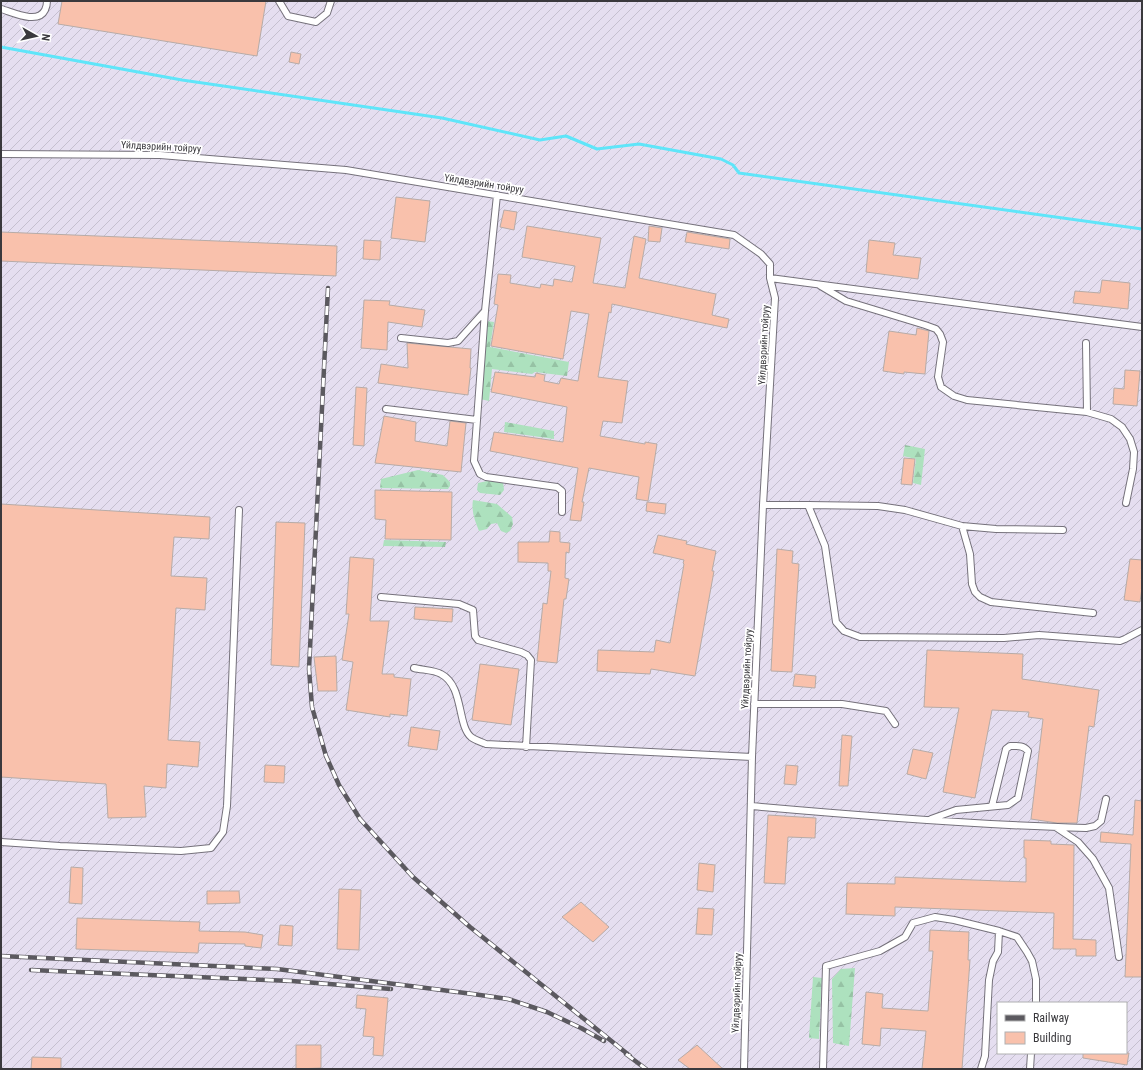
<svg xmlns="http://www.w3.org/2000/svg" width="1143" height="1070" viewBox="0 0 1143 1070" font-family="'Roboto Condensed',sans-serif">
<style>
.industrial{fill:url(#industrial-furrows);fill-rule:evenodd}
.forest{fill:url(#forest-firs)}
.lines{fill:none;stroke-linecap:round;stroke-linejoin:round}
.stream{stroke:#5fe5f9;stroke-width:3}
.building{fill:#f9c1ac;stroke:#b7aba7}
.lane-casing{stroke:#75717b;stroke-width:8}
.lane{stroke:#fff;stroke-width:6}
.rail-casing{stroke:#5b595f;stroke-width:4.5}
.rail{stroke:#fff;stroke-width:3;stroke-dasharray:9;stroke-linecap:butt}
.labels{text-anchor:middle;stroke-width:3.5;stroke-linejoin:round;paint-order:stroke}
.street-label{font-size:10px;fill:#3a393d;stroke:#fff}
</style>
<defs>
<pattern id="industrial-furrows" width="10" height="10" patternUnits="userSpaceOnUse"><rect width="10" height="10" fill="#e5def0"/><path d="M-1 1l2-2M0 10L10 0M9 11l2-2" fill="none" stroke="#c5bfcf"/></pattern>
<pattern id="forest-firs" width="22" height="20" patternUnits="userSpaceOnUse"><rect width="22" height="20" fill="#ade1be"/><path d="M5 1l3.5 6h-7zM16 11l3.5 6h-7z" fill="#96c2a4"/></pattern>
</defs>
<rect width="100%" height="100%" fill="#efebf6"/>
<path class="industrial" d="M1,1H1142V1069H1ZM998,1003H1126V1053H998Z"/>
<path class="forest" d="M487,321L494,322L490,347L569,362L567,376L535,372L532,374L492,369L489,401L480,399Z
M505,422L554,431V439L504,432Z
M905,445L925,449L921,485L913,483L916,459L903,456Z
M418,470L443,475L450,482V486L448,489L380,488L381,479Z
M496,479L503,482L504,490L500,495L480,493L477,490L478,483Z
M473,500L497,504L512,517L513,524L510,531L506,533L501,531L497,523L491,524L487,529L479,531C475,521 471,511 473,500Z
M384,540L446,542L445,547L383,546Z
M855,968L849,1046L833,1043L832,979L841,969Z
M813,977L822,978L819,1039L809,1038Z"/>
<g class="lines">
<path class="stream" d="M1,47L182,80L442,118L540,140L566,136L597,149L639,144L721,159L733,165L739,173L1142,229"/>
</g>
<path class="building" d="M62,1H266L257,56L58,24Z
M291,52L301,54L299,64L289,62Z
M396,197L430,201L425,242L391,238Z
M504,210L517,212L514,230L500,227Z
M527,226L601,238L593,283L625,288L634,236L646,239L639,278L716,294L712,315L729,319L727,328L612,304L611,313L609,312L598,377L628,381L622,423L603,421L600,436L645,444V442L657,444L648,501L636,499L639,477L589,468L582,502H584L581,521L570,520L578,468L490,451L494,432L563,442L567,407L491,392L495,372L535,377L536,373L545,375L544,381L559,384L561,378L578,381L589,314L571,311L563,359L491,346L498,305L494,304L498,274L511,275L510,283L540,288L541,284L553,286L554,279L572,282L575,266L522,257Z
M649,226L662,228L660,242L648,241Z
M1,232L337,246L336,276L1,261Z
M687,232L730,239L729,249L685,242Z
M364,240L381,241L380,260L363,259Z
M869,240L895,243L893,255L921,258L918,279L866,272Z
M1102,280L1130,283L1128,309L1073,303L1075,291L1100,293Z
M364,300L390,301L389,305L425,310L422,327L388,322L387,350L361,348Z
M917,328L929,331L925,374L904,372V374L883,371L889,331L916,335Z
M407,343L471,349L470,368H471L468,395L378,383L381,364L408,368Z
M1125,370L1140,371L1137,406L1113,404L1114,388L1124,389Z
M356,387L367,388L364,446L353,445Z
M384,416L416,422L415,441L447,446L450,421L466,423L461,472L375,463Z
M904,458L915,459L912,485L901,484Z
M375,490L452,492L451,540L385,539L386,520L375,519Z
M647,502L666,504L665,514L646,511Z
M1,504L210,517L209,539L174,537L171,576L207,578L205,610L176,608L168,740L200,742L198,767L167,764L166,788L144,786L146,817L108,818L106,784L1,777Z
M276,522L305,523L299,667L271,665Z
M550,531L560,532V542L570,543L569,553L566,552L565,578L569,579L566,599H564L557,663L537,661L543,603L547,604L551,571H548V563L518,562V542H549Z
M658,535L687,541L686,544L716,551L712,571H714L695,676L651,669L650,674L597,671L598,650L654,652L656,640L670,643L684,564L683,563L684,560L653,553Z
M777,549L793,551L792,563L799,564L792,672L771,671Z
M350,557L374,559L370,621H389L382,674H394V677L411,679L407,716L390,714V717L346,710L353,662L342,660L349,614H346Z
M1130,559L1142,560V588L1140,602L1124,600Z
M415,607L453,609L452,622L414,619Z
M927,650L1023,654L1022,679L1099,690L1094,727L1089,726L1077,823H1057L1031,819L1043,719L1028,717L1029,712L992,710L975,798L943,792L959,708L924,707Z
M336,656L337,691H318L314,657Z
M480,664L519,669L511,725L472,720Z
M795,674L816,676L815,688L793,686Z
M411,727L440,731L437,750L408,746Z
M842,735L852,736L848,786H839Z
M913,749L933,753L926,779L907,774Z
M265,765L285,766L284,783L264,782Z
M786,765L798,766L796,785L784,784Z
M1135,800L1142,801V977H1125L1131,844L1100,842L1101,832L1133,835Z
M768,815L816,818L815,838L788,837L785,884L764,883Z
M1024,840L1051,841V844L1074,845L1073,939L1096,940V956H1076V949H1053L1054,913L895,907V916L846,914L847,883L895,884V877L1026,882V858H1024Z
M699,863L715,865L713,892L697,890Z
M71,867L83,868L82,904L69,903Z
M339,889L361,890L359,950L337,949Z
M207,891H239L240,903L207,904Z
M581,902L609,927L593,942L562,917Z
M698,908L714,909L712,935L696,934Z
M77,918L200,922L199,931L245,932L263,935L261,948L245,946V944L199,943L198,953L76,949Z
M280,925L293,926L292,946L278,945Z
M930,930L969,932L968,960H970L962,1069H922L926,1031L881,1028L880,1046L862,1044L866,992L883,994L882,1008L928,1011L933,951H929Z
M357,995L388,998L383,1056L373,1055L374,1037L363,1036L366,1009L356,1008Z
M296,1045H321V1068L296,1069Z
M697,1045L723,1069H690L678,1060Z
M1083,1053H1129L1127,1065L1083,1058Z
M32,1057L61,1058V1069H31Z"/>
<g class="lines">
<defs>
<path id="lane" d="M279,1L288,16L316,22L327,13L331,1
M1,9C12,12 38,25 45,10C46,8 47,4 47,1
M1,154L160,155L346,170L734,235L761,254L770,264V278L775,298L763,505L752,757L744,1069
M497,195L485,311L474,461L480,474L486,477L557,487L562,491V512
M770,278L1142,327
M819,285L846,301L925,325L936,329L940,334L943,342L938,377L941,387L954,396L967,400L1087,412L1111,419L1122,427L1130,439L1134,452L1133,469L1126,503
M401,338L448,343L458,341L485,311
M1086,343L1087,412
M386,409L477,420
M763,505H808L825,546L836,622L844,631L860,637L1004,638L1039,635L1120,641L1125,639L1142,630
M808,505L878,506L905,510L962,526L996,529L1063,530
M962,526L970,554L972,584L975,592L980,597L991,602L1093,613
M381,597L459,604L473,610L475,636L478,640L521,652L527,655L531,660L526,747
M414,668C422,670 434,670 441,674C464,686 457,725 471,737C475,740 481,742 486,744L752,757
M754,704H842L886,711L895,724
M751,806C863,816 974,825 1086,828L1095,826L1101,821L1106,799
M931,819L956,810L1008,805L1018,798L1028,751C1023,745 1017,746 1010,746L1006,749L992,806
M1057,828L1078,842L1093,859L1109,888L1119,957
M1,842L60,846L181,851L211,848L223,832L227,806L239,510
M999,931L1017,937L1027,952L1032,961L1036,979V1003
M823,1069L826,966L880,951L905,937L913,923L935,917L954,920L999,931L998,952L993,961L989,980L985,1056L981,1069
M1030,1069L1031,1053"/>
</defs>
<use href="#lane" class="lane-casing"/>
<use href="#lane" class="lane"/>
<defs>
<path id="rail" d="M328,288L309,669L312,707L326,756L339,785L360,819L413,877L470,927L630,1056
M1,956L277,969L473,994L508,999L547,1012L581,1028L604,1041
M31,970L292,981L391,989
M626,1054L646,1069"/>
</defs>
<use href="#rail" class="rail-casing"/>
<use href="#rail" class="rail"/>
</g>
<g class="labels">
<g class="street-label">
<text transform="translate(161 146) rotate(3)" y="4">Үйлдвэрийн тойруу</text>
<text transform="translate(484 183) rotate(9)" y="4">Үйлдвэрийн тойруу</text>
<text transform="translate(763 345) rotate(-87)" y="4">Үйлдвэрийн тойруу</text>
<text transform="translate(746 669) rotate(-87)" y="4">Үйлдвэрийн тойруу</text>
<text transform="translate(736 993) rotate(-88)" y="4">Үйлдвэрийн тойруу</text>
</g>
</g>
<rect width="1143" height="1070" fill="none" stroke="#3a393d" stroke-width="4"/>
<rect x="997" y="1002" width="130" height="52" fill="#ffffff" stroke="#b0b0b1"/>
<rect x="1005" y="1015" width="20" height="6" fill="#5b595f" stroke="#b0b0b1"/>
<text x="1033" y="1022" font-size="12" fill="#3a393d">Railway</text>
<rect x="1005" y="1032" width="20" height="12" fill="#f9c1ac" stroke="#b0b0b1"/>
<text x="1033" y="1042" font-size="12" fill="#3a393d">Building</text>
<g transform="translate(36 36) rotate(98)" stroke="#ffffff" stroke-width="3" paint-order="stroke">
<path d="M0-3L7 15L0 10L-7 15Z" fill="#3a393d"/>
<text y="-6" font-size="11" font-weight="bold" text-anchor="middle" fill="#3a393d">N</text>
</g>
</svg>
